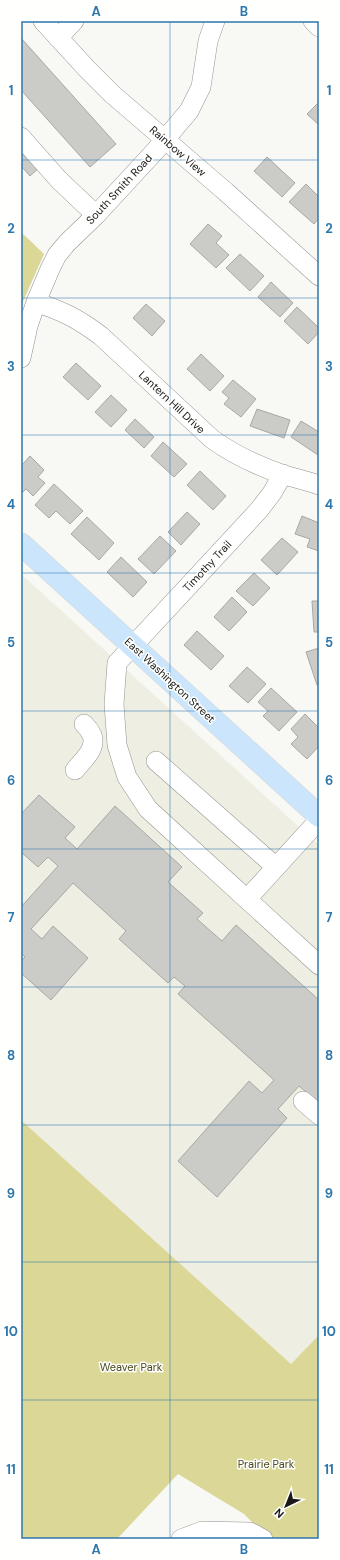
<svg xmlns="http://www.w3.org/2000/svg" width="340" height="1560" viewBox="0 0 340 1560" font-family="'DM Sans',sans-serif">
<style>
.built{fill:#eeeee3}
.green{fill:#dad797}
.building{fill:#cbcbc8;stroke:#a8a8a5}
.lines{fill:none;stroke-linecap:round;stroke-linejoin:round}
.minor-casing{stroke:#92928f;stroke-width:20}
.major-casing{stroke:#d5d5d5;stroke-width:23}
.minor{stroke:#fff;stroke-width:19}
.major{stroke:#cbe6fc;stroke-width:22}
.grid{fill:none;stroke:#2e77ab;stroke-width:1;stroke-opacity:0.55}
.labels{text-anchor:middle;stroke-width:3;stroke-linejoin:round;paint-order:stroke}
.street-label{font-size:11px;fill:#181817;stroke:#fffffe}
.park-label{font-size:11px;fill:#4c4a1e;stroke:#fffffe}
.neatline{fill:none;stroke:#2e77ab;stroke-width:1.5}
.grid-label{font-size:13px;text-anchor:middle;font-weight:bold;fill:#2e77ab}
</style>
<rect width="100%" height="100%" fill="#f8f8f5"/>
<path class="built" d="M21,574L319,845V1335L291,1364L21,1120Z"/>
<path class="green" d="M21,232L44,254L21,306Z
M21,1120L291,1364L319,1335V1539H269L244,1514L178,1474L117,1539H21Z"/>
<path class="building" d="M21,38L116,144L90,167L21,90Z
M319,102V125L307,114Z
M21,145L41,166L30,176L21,166Z
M267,157L295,183L282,197L254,171Z
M306,184L319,197V218L314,224L289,202Z
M208,224L222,236L216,243L229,255L216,268L190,244Z
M240,254L264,276L250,291L226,268Z
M271,282L293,303L280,317L258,297Z
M146,304L165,321L152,336L133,318Z
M297,307L319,328V332L308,344L284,321Z
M201,354L224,376L210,391L187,369Z
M76,363L101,386L88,400L63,377Z
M233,380L256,399L241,417L224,404L229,398L222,392Z
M111,395L127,410L111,427L95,412Z
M257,409L290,420L284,438L250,426Z
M135,419L154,437L144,448L125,430Z
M301,421L319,432V453L318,455L291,437Z
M163,442L187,464L174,477L151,456Z
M30,456L44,470L38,477L45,483L33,496L26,489L21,494V466Z
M200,471L226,496L213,510L187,485Z
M54,484L83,511L70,524L56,511L49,518L35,505Z
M187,512L200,524L181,545L168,532Z
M302,516L319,523V551L307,547L310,539L295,534Z
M87,517L114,543L99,560L71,534Z
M160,536L176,551L154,574L138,559Z
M282,538L298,552L277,575L261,560Z
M121,557L147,582L133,597L107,572Z
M254,573L270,588L253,606L236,591Z
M232,597L247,612L229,631L214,617Z
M312,601H319V632H314Z
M197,631L224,656L211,670L184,645Z
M319,648V685H317L306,652Z
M247,667L266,684L248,703L229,686Z
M271,688L297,712L279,731L263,716L268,711L258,702Z
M305,714L319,728V746L307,759L291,744L298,737L291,729Z
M39,795L75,827L65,838L77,849L115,806L182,867L168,882L203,913L197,919L222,941L236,925L319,1000V1103L299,1086L278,1109L287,1118L217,1197L178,1161L249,1081L262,1093L274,1080L178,994L185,986L174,977L168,983L119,939L126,931L73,883L31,929L42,939L53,926L88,958L51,1000L21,973V961L25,957L21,953V907L58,866L48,857L38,867L21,852V814Z"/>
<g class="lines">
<defs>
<path id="minor" d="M43,21L87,69L112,94L226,192L319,276
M313,21L319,27
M58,38L74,21
M21,137L59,180L96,215
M36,302C64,312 77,318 101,336L212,439C234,455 258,466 284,475C295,478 307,481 319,485
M21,358L28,326L36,302L50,269L57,255L67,243L96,215L156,150L189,111L201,87L208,41L215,21
M283,474L272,493L259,510L117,663L114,704L117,745L127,777L148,809L319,965
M156,761L276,867
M75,770C83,760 97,749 92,735C90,731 87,727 84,724
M247,899L319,820
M303,1101L319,1115
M181,1539L202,1531L250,1532L263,1539"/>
<path id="major" d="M21,544L319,816"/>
</defs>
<use href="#minor" class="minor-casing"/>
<use href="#major" class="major-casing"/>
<use href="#minor" class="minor"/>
<use href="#major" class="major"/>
</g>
<path class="grid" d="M170,21V1539M21,160H319M21,298H319M21,435H319M21,573H319M21,711H319M21,849H319M21,987H319M21,1125H319M21,1262H319M21,1400H319"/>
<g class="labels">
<g class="street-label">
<text transform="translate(178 151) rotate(41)" y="4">Rainbow View</text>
<text transform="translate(119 189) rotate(-47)" y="4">South Smith Road</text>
<text transform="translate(172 402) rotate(43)" y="4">Lantern Hill Drive</text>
<text transform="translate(207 566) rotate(-47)" y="4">Timothy Trail</text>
<text transform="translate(170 680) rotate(43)" y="4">East Washington Street</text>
</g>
<g class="park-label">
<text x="131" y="1371">Weaver Park</text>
<text x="266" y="1468">Prairie Park</text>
</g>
</g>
<rect width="340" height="1560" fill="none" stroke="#fffffe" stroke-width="44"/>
<g transform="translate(286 1506) rotate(223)" stroke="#fffffe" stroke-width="3" paint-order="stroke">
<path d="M0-3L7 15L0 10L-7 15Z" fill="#181817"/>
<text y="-6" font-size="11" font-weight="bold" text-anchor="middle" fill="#181817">N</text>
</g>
<rect x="22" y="22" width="296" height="1516" class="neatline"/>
<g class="grid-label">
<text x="96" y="16">A</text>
<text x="244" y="16">B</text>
<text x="11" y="95">1</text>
<text x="329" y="95">1</text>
<text x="11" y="233">2</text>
<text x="329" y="233">2</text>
<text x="11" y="371">3</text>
<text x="329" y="371">3</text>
<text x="11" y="509">4</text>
<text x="329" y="509">4</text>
<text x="11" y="647">5</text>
<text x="329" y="647">5</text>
<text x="11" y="785">6</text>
<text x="329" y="785">6</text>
<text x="11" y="922">7</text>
<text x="329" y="922">7</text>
<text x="11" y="1060">8</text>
<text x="329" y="1060">8</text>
<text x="11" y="1198">9</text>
<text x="329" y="1198">9</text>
<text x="11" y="1336">10</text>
<text x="329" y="1336">10</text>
<text x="11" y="1474">11</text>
<text x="329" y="1474">11</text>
<text x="96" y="1554">A</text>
<text x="244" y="1554">B</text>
</g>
</svg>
